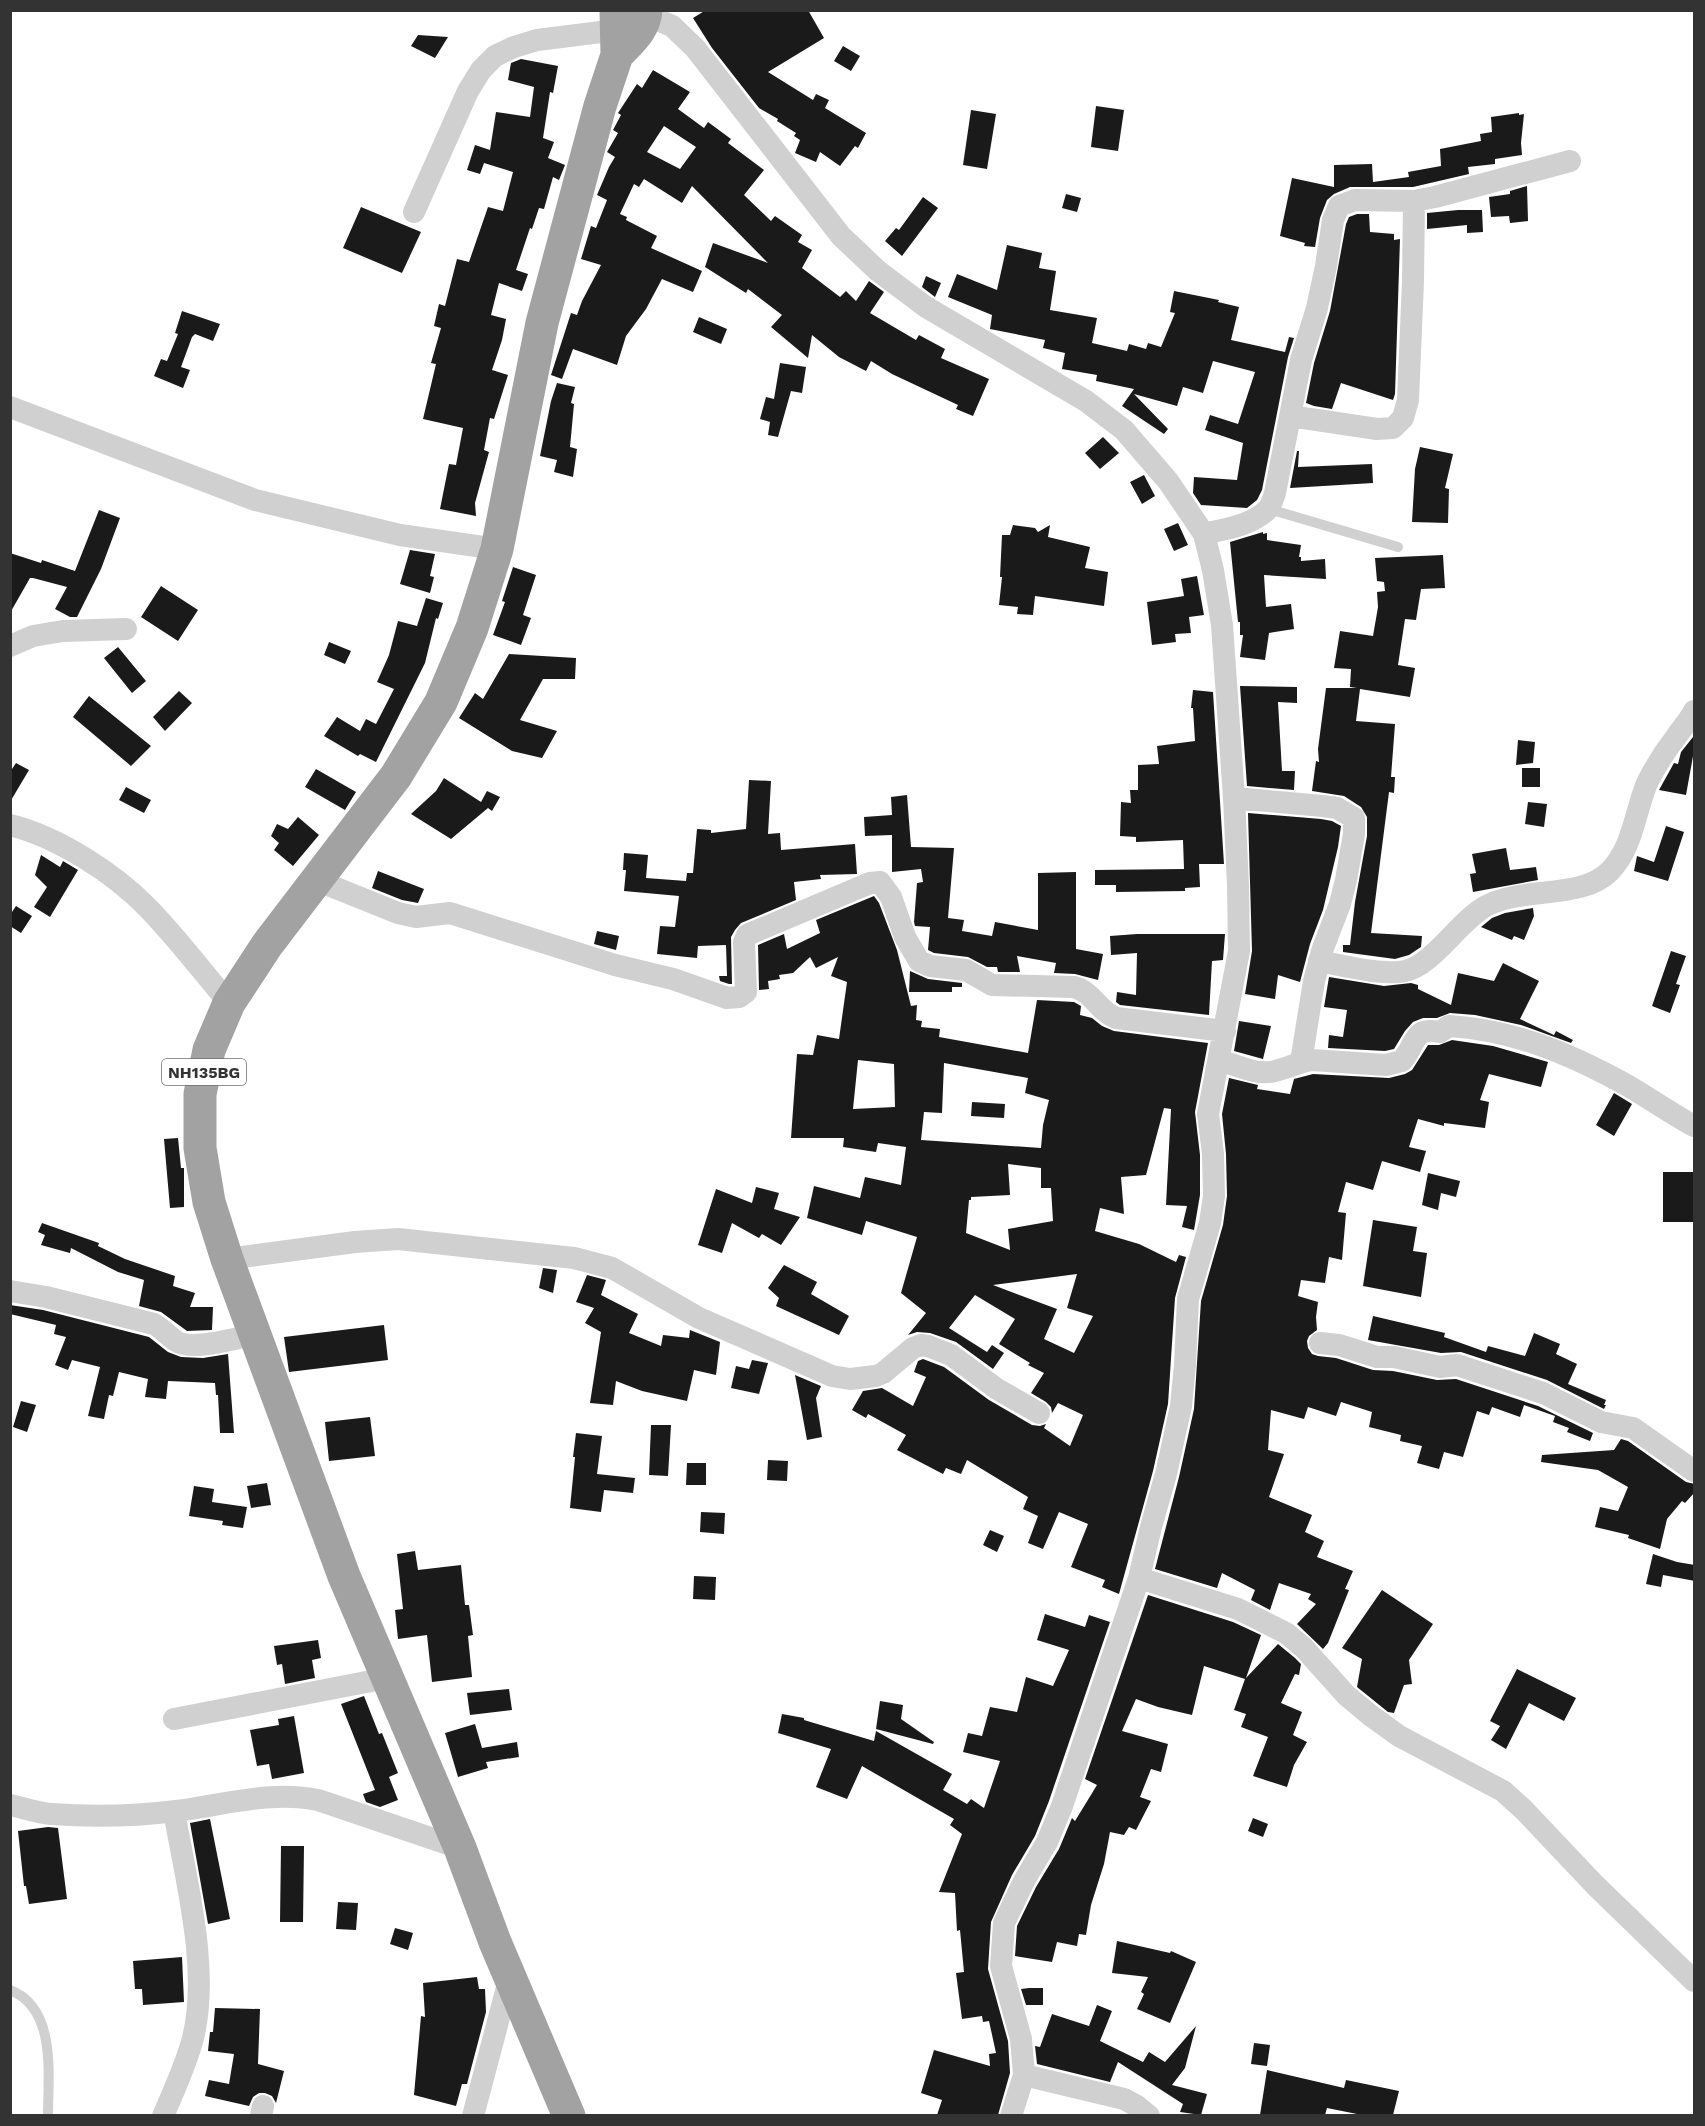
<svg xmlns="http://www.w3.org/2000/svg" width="1705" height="2126" viewBox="0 0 1705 2126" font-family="'Work Sans',sans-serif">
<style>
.building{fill:#1a1a1a;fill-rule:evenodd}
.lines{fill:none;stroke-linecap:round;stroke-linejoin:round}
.service{stroke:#d0d0d0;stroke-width:10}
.minor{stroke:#d0d0d0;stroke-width:22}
.trunk{stroke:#a2a2a2;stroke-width:33}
.labels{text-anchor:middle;stroke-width:6;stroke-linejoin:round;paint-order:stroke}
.shield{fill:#fff;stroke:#707070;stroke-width:1.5}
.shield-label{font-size:16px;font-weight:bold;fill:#333}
</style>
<rect width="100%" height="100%" fill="#fff"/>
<path class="building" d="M706,10H808L824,38L768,72L813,100L816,94L829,100L825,108L866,133L858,148L855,146L840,166L820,152L816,162L795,153L800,140L794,136L796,133L777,121L778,119L759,108L712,48L693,18Z
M418,35L448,37L435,58L411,46Z
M843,46L860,56L851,71L834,61Z
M521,59L558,66L553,93L550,92L543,138L554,142L548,158L565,165L559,180L553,177L544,209L539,208L532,229L530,228L516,270L528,274L522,291L499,283L491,315L506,319L502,340L492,370L508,375L494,419L490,418L484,450L489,452L475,503L476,516L440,509L449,464L456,465L463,428L423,419L436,364L431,363L441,328L434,326L439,304L445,306L457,259L469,262L488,207L503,211L513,172L484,163L480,174L467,170L475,145L490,150L496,112L530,117L534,87L508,80L511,63Z
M653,70L690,92L678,109L704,128L708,122L731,139L728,143L764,170L744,195L771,221L775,216L802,235L798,242L812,250L802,268L840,297L846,291L856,301L869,281L884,292L870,313L916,340L919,335L945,349L941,358L989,379L973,416L956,409L958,405L892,374L871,361L866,371L839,357L812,335L808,358L771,327L782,315L748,289L746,293L705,267L713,243L768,263L692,186L682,203L644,179L639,187L634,184L620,214L627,217L626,220L657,236L651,248L702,271L693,292L662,279L646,309L626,336L617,365L573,349L562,379L551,375L571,313L577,315L582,301L601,265L581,259L591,226L596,228L607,200L597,195L609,167L615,157L607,152L618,133L613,130L621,115L618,113L637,84L642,88ZM664,126L696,147L680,169L647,152Z
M1096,106L1124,110L1118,151L1091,147Z
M971,110L996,114L987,169L963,165Z
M1519,113V115L1524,114L1521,143L1522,155L1495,159V164L1468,167L1469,174L1413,187H1350L1334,194L1327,200L1320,218L1315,247L1304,246L1305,243L1280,236L1292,178L1334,187V165L1372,164L1373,182L1409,177L1408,172L1441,166L1440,149L1481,141L1480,134L1492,132L1491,117Z
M1527,186L1528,221L1510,223L1509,216L1491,217L1489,197L1510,194V191Z
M1066,194L1081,198L1077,212L1062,208Z
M923,197L938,208L902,256L885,241L896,228L899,230Z
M361,207L421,232L402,273L343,248Z
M1458,210H1482L1483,232L1467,233V225L1427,229V213Z
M1357,214H1369L1370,232L1394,234V240L1400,239L1395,394L1393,400L1341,383L1332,409L1314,406L1306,403L1314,363L1330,311L1346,224L1349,217Z
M1007,245L1042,253L1039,268L1056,271L1050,310L1097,318L1092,343L1127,351L1129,344L1146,349L1148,343L1161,347L1175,313L1170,312L1174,291L1219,300L1218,302L1239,307L1231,340L1285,352L1289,337L1294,338L1288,357L1262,490L1257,500L1247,508L1201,505L1193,493L1194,477L1237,480L1243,443L1205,430L1210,415L1238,424L1255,372L1213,361L1203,393L1183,387L1177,406L1134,394L1168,429L1164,434L1122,406L1134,389L1096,381L1097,375L1062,369L1065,353L1043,348L1045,340L990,329L992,315L948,297L957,274L997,290Z
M926,276L941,283L935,297L922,287Z
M182,311L220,324L213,341L195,334L192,337L181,367L190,370L183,388L154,376L161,359L167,361L178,334L175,333Z
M699,317L727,329L721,344L693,332Z
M780,363L806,367L802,393L791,391L778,437L768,435L770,422L760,419L766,397L774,399Z
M557,383L575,387L571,403L574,404L570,447L577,449L573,477L554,472L557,460L540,456L551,401Z
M1103,437L1119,453L1100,469L1085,453Z
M1420,447L1453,454L1445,488L1449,489L1448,523L1412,522L1415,469Z
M1297,451H1299L1298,467L1372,464L1373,483L1290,488Z
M1144,475L1155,496L1142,504L1130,482Z
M99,510L120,518L101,569L77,617H70L55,609L67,587L33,578H30L10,613V553L41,563L42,560L75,571Z
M1178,523L1188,545L1174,551L1164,529Z
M1013,525L1035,528L1038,532L1050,525L1048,537L1090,547L1085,568L1108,572L1104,606L1035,596L1033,615L1017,614L1018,607L999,605L1002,577H1000L1002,535H1010Z
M1263,532V534L1267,533V540L1301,545L1299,557H1301V561L1325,559L1326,579L1264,575L1266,607L1291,604L1294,629L1269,633L1265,660L1240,657L1243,635H1240V622H1238L1230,542Z
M410,550L435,554L430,576L434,577L430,593L400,584Z
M1443,555L1445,588L1421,589L1416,620L1405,619L1398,665L1415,668L1410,697L1360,689L1356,721L1395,724L1391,777H1395L1394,793L1389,792L1371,933L1422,936L1421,947L1409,955L1395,959L1343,952V945H1350L1355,902L1367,836V817L1361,807L1344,796L1312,791L1316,761L1319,762L1318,749L1326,688H1357L1350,687L1351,669L1334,668L1340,631L1373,636L1378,607L1377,592L1385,591L1384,582L1377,581L1375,558Z
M513,567L536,575L523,615L531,618L521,645L493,635L505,602L502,601Z
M1197,576L1204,615L1189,617L1191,633L1175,634L1176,642L1152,645L1147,602L1184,596L1181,579Z
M161,586L198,610L178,641L141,617Z
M426,598L443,603L438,619L436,618L425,663L376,762L360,754L358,756L324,736L337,717L360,731L366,719L376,724L394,689L377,682L389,655L398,621L417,626Z
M329,642L351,651L345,664L324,655Z
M118,647L146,681L132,693L104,658Z
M509,654L576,658L575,679H543L520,720L557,731L542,758L512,751L459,718L475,693L483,699Z
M1240,686L1297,687V703L1278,702L1282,771H1295L1294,790L1247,786Z
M1193,690L1213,692L1224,864H1199L1200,887L1185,888V891L1116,892V885H1095V870L1184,869L1183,840L1136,842V837L1120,836L1121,802L1131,803L1130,790H1138V765L1159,764L1157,746L1195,741L1193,708H1191Z
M179,691L192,703L165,731L153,717Z
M89,696L151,746L131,766L73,717Z
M1693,737L1695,745L1686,795L1659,790L1674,763L1678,764L1681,752Z
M1518,740L1535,742L1533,763L1516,765Z
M16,763L29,770L10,802V772Z
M1522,768H1540V787H1522Z
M316,769L356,792L345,810L305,787Z
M444,778L481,802L487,791L500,797L492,811L488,808L451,839L411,814L436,791Z
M749,780L771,781L768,834L780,833L781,850L855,844L857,874L820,875L821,879L794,882L796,900L741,923L735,930L731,937L732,984H729L720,981L719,976H727L726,945L698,946L697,958L657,954L660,926L675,927L679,896L624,891L626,870H623L624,853L648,855L646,878L686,881L687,873H693L697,829L711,830V833L746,829Z
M126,787L151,800L144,813L119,800Z
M907,795L911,847L954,848L948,918L964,920L962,931L992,936L995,922L1038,930V873L1076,872V949L1103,954L1098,980L1075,974L1054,973L1056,963L1017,956L1020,972H998L997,967H987L968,957L934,953L928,950L930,927L915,926L914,922L917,883L923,882L921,869L892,872V835L865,836L864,817L892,815L891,797Z
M1528,802L1547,804L1544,827L1525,824Z
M1248,813L1321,819L1332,821L1341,826L1338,847L1323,910L1310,944L1300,982L1278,975L1275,999L1245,994L1252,951Z
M298,817L319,835L293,866L274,850L279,843L271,836L277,824L288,829Z
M1666,826L1684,832L1668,881L1634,871L1637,856L1654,862Z
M1506,848L1510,870L1536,867L1538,880L1473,892L1470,874L1476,873L1472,854Z
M41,855L60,867L63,861L78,870L50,917L34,907L47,887L35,875Z
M378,871L424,889L418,903L402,900L372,888Z
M874,896L879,903L897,950L911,1006L917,1005L916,1020L922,1021L921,1027L940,1029L939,1037L1028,1053L1037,1000L1074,1002L1081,1006L1080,1015L1092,1018L1102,1026L1114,1031L1208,1043L1195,1112L1200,1155V1195L1194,1230L1182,1227L1187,1206L1166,1205L1171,1109L1164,1108L1146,1175L1121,1177L1124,1214L1100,1208L1095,1231L1139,1244L1176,1262L1179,1255L1186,1257L1175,1298L1168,1404L1153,1471L1119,1594L1102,1587L1105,1580L1071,1567L1088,1524L1059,1512L1043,1549L1028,1543L1038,1516L1023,1509L1028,1497L967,1460L961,1474L946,1468L943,1474L897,1450L906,1435L868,1414L866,1418L852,1410L863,1391L882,1388L913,1406L926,1377L914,1372L918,1361L923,1359L944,1367L989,1400L1032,1425L1040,1426L1046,1424L1044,1428L1070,1446L1083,1415L1058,1403L1052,1413L1051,1407L1046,1402L1031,1393L1044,1373L1028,1365L1030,1363L999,1344L1015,1319L975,1295L949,1328L987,1352L992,1345L1004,1353L993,1369L956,1342L930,1333L917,1332L908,1335L926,1313L901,1293L917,1237L866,1221L862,1235L807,1218L814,1186L860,1198L865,1177L901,1185L906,1147L878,1143L876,1152L843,1147L844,1138H791L797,1054L813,1055L817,1035L839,1039L847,982L831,976L838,957L816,968L810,957L793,973L779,975L780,979L768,981L769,989L759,990L758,945L784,934L787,949L820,933L816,920ZM858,1060L894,1064L895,1107L853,1109ZM944,1063L1028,1078L1025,1093L1049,1100L1043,1125L1041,1148L921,1140L924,1112L942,1113ZM1008,1164L1041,1168V1188H1051L1053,1221L1008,1229L1010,1250L966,1233L969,1200H971V1197L1010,1195ZM1077,1274L1067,1308L1093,1316L1074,1353L1044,1339L1057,1309L993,1285Z
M16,906L32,916L21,933L10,926V915Z
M1533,908L1534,916L1524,940L1514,936L1512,940L1481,927L1492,918L1505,913Z
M597,931L619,936L616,950L594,944Z
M1137,934H1225L1223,960L1212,961L1209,1015L1120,1005L1116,1002L1117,992L1136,995L1137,953L1111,955L1110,936Z
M1671,951L1686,956L1676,984L1680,985L1670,1013L1652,1006Z
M1503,963L1539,981L1520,1019L1554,1035L1556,1031L1573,1040L1571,1043L1521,1025L1475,1015L1450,1013L1437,1018H1423L1413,1022L1405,1031L1394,1049L1385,1051L1328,1048L1329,1035L1343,1037L1347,1010L1324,1007L1329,977L1384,986L1411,983L1418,985V989L1451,1005L1458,973L1494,981Z
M910,971L928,979L962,983V987H952V992H909Z
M1239,1021L1271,1026L1263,1059L1234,1051Z
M1452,1040L1493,1046L1548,1062L1541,1087L1489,1074L1480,1100L1489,1102L1485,1128L1444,1123V1126L1418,1119L1409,1147L1426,1151L1420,1172L1382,1161L1373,1190L1346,1182L1338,1212L1346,1213L1342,1260L1329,1257L1325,1283L1301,1280L1298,1296L1318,1302L1316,1317L1317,1330L1309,1336L1307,1341L1308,1348L1312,1354L1318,1356L1336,1358L1373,1370L1393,1371L1437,1380L1456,1379L1538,1406L1593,1433L1590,1441L1567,1432L1569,1428L1553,1422L1555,1416L1524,1405L1520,1417L1492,1407L1489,1415L1477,1411L1463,1457L1444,1452L1439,1469L1417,1463L1422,1446L1400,1441L1401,1435L1369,1427L1372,1412L1341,1402L1336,1416L1308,1407L1304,1419L1271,1410L1268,1450L1284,1454L1269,1497L1312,1515L1305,1532L1324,1541L1317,1557L1353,1571L1345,1589L1349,1590L1328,1643L1323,1649L1297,1624L1316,1604L1308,1599L1311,1594L1279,1583L1270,1610L1251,1600L1255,1590L1222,1573L1217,1588L1155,1569L1179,1477L1194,1409L1201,1301L1223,1225L1227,1196L1226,1154L1222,1114L1229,1078L1258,1085L1257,1089L1290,1094L1294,1079L1313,1074L1389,1078L1405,1074L1412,1070L1428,1045H1439Z
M1614,1093L1632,1104L1614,1136L1596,1125Z
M972,1102L1005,1104L1004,1118L971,1116Z
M178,1138L181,1168H184V1207L170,1208L164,1139Z
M1663,1172H1695V1222H1663Z
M1428,1173L1460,1181L1456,1197L1441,1193L1438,1210L1422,1205Z
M756,1187L779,1193L774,1209L800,1217L781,1245L762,1234L759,1238L732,1223L722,1253L698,1245L716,1189L752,1203Z
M1373,1220L1417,1227L1413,1251L1427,1253L1421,1297L1363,1286Z
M42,1223L99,1243L98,1246L125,1259L175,1276L173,1286L195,1293L190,1307H213L212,1330L187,1331L161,1312L139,1306L144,1280L118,1272L71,1248L70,1253L41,1245L45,1235L38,1232Z
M784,1265L817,1282L811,1294L849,1316L839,1335L776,1306L779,1298L768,1288Z
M543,1268L557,1270L553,1293L539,1288Z
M587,1275L606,1280L601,1295L638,1314L629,1333L661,1346L663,1335L689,1338L690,1330L720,1342L716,1375L694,1370L687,1401L642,1391L616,1381L613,1405L590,1403L601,1332L585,1323L594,1308L576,1302Z
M10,1305L43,1310L149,1337L168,1352L181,1357L203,1358L228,1354L234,1433H220L218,1395H216L215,1383L168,1381L166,1399L145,1397L148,1379L119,1372L113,1396L109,1395L104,1419L88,1416L100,1367L72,1360L68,1370L55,1365L66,1337L54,1334L56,1325L10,1314Z
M1373,1316L1445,1333L1444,1337L1486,1352L1488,1346L1525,1356L1534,1333L1560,1344L1556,1354L1577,1364L1568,1384L1606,1400L1604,1405H1606L1604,1409L1547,1380L1461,1352L1441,1353L1368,1340Z
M384,1325L388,1360L289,1372L284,1337Z
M752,1360L768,1363L759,1394L731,1388L736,1366L749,1369Z
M795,1375L821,1386L816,1398L822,1437L807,1440Z
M21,1401L36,1405L27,1432L13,1427Z
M370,1417L375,1456L329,1461L325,1422Z
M651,1425H671L668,1476L649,1475Z
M576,1433L602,1436L597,1474L635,1478L633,1493L604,1490L601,1512L570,1508L575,1457H573Z
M1621,1439L1628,1441L1686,1482L1695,1484V1492L1685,1503L1682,1501L1667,1519L1660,1549L1628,1538L1629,1535L1595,1527L1600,1507L1618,1511L1628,1487L1598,1470L1541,1462L1542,1455L1614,1450Z
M768,1460L788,1461L787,1481L767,1480Z
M687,1463H706V1485H686Z
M267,1483L271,1505L251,1508L247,1486Z
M194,1486L214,1489L212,1502L247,1507L243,1528L222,1525L223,1521L189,1516Z
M701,1512L725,1513L724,1534L700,1532Z
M990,1530L1004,1536L997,1552L983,1545Z
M415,1551L418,1570L461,1565L465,1605H469L473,1635L468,1636L472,1677L432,1682L427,1635L398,1639L395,1610L403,1609L397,1554Z
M1653,1554L1677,1562L1695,1565V1581L1663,1575L1661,1587L1646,1584Z
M694,1576L716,1577L715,1600L693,1599Z
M1382,1590L1433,1624L1409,1660L1412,1684L1404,1685L1394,1713L1388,1712L1357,1687L1362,1659L1342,1648Z
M1148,1595L1233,1622L1261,1635L1246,1678L1278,1644L1295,1658L1301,1664L1299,1675L1295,1674L1281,1703L1302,1712L1293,1735L1307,1742L1294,1765L1287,1787L1253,1776L1268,1737L1241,1727L1246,1714L1234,1710L1245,1679L1204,1666L1192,1715L1158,1707L1136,1699L1122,1731L1168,1744L1161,1772L1151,1769L1140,1797L1151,1801L1136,1830L1129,1827L1124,1835L1110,1832L1104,1864L1091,1905L1086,1935L1079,1934L1077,1946L1057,1942L1052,1962L1015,1956L1017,1926L1036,1887L1059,1849L1072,1818L1075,1821L1097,1785L1085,1779Z
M1045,1614L1085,1627L1089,1615L1110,1622L1049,1801L1035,1836L1012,1875L991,1922L988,1969L1008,2041L1010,2073L998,2115H937L942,2100L921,2093L934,2050L990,2066L989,2054L996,2053L989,2021L983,2022L982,2016L962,2019L956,1973L964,1972L960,1930L957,1931L955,1893L939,1892L962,1834L950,1825L954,1819L862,1766L847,1799L816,1787L831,1749L778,1733L782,1714L804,1718V1720L874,1741L876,1731L952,1774L943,1790L967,1804L971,1799L984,1808L1000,1761L963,1752L968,1733L982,1736L990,1707L1017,1712L1026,1677L1053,1686L1069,1650L1037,1640Z
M318,1640L321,1658L312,1660L315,1678L285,1684L282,1664L277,1665L274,1646Z
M1517,1669L1576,1698L1564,1721L1529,1703L1506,1749L1491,1740L1500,1726L1490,1721Z
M509,1689L512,1710L470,1715L467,1693Z
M364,1696L379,1734L382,1733L398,1773L389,1777L398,1800L380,1807L366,1802L363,1794L375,1790L341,1704Z
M880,1701L903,1705L901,1719L934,1742L933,1744L876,1729Z
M294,1716L304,1773L272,1779L269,1764L257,1766L250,1730L279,1725L278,1719Z
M475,1724L482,1748L517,1742L519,1757L486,1762L488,1768L458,1777L445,1733Z
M1253,1818L1268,1824L1263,1837L1248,1831Z
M210,1819L230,1919L208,1924L190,1823Z
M48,1827L58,1828L67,1899L29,1904L26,1886H24L18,1831Z
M281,1846H304L303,1922H280Z
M338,1902L358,1903L356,1930L336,1929Z
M395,1928L413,1933L408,1950L390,1944Z
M1117,1941L1170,1953L1171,1951L1196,1962L1170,2023L1137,2009L1144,1994L1141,1992L1148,1977L1112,1973Z
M182,1957L184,2002L143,2005L142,1989H135L133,1961Z
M477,1977L479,1989H485L486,2012L467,2084H462L456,2106L414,2095L421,2016L425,2017L423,1983Z
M1029,1988H1043V2005H1026L1021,1989Z
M1097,2005L1112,2011L1100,2041L1143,2062L1149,2052L1165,2062L1196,2026L1185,2068L1172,2085L1207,2094L1201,2115L1180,2112L1183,2104L1118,2062L1110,2082L1037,2064L1035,2046L1040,2047L1052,2014L1089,2026Z
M215,2008L260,2009L258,2064L284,2071L276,2103L272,2096L265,2093H259L253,2097L249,2106L205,2096L209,2080L229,2084L234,2054L208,2051L210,2032H213Z
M1254,2043L1270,2045L1267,2066L1251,2064Z
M1267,2070L1344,2088L1346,2080L1399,2091L1393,2115H1362L1327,2108L1325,2115H1260Z"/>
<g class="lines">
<path class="service" d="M1269,509L1398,547
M10,1990C57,2008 48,2075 48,2116"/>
<path class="minor" d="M646,15L672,26L695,48L841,236L878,271L926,307L1086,401L1124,430L1168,481L1204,534L1213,570L1222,625L1234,798L1238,885L1239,951L1208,1114L1213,1154L1214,1196L1210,1223L1188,1299L1185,1365L1181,1406L1166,1474L1151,1527L1139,1578L1062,1806L1047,1842L1024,1881L1004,1923L1001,1966L1021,2039L1024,2075L1011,2116
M414,212L468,91L481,70L495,56L514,47L537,40L617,30
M10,407L255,500L400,535L497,549
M1290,416L1377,429L1393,428L1403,418L1408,400L1413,281L1414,201
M1204,534C1224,529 1251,526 1267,510C1271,506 1273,499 1275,493L1301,360L1317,308L1326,266L1333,220L1339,206L1355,200L1414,201L1435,197L1570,161
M10,646L33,636L63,631L126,629
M1234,798L1323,806L1337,808L1354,818V834L1346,880L1340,904L1323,948L1314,981L1301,1062
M10,825C58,837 114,873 148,908C177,938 202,971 229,1003
M316,880L398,913L416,917L450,913L615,965L673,979L727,998L739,997L746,992L744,942L747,935L870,883L880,882L891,897L905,937L919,961L930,966L966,970L992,985L1074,987C1093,992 1098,1011 1116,1018L1225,1031
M1319,961C1341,965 1383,976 1405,971C1432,966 1459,921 1486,906C1523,886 1582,900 1610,871C1633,847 1635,812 1647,783C1655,767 1665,751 1676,737C1682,728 1689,721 1694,711
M1219,1060C1236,1065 1257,1076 1275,1071C1288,1068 1299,1062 1312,1060L1386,1065L1402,1061C1417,1044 1412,1026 1440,1032L1449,1026C1513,1030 1568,1053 1623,1083C1648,1097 1670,1113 1694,1126
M227,1259L355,1242L398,1239L574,1258L612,1268L699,1318L832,1376L850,1379L876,1376L883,1373L913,1348L921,1345L928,1346L951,1355L997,1389L1039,1413
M10,1291L46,1297L154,1324C163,1329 168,1336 176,1341C192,1352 235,1338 254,1335
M1320,1343L1339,1345L1377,1357H1394L1440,1367L1457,1365L1543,1393L1601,1422L1633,1428L1694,1471
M1139,1578L1238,1609L1286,1633L1304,1648L1346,1695L1370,1715L1399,1736L1503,1791L1524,1810L1595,1885L1694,1981
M174,1719L387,1678
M10,1805C24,1808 38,1813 51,1814C92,1817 136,1816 176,1811C223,1805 272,1790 318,1800L460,1848
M1024,2075L1124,2099L1137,2106L1149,2116
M163,2116C174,2090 186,2065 193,2038C210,1969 186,1881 174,1811
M261,2116L263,2106
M473,2116L510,1976"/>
<path class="trunk" d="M617,55C629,42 645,30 646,10
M569,2116L495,1942L460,1848L344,1576L227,1259L209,1202L200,1148V1094L209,1050L229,1003L267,945L396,776L441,702L472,628L497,549L542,323L600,106L617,55L616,10"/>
</g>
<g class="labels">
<rect class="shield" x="162" y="1059" width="84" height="26" rx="4.5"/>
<g class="shield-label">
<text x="204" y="1078">NH135BG</text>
</g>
</g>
<rect width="1705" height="2126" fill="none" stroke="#333333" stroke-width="24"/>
</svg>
